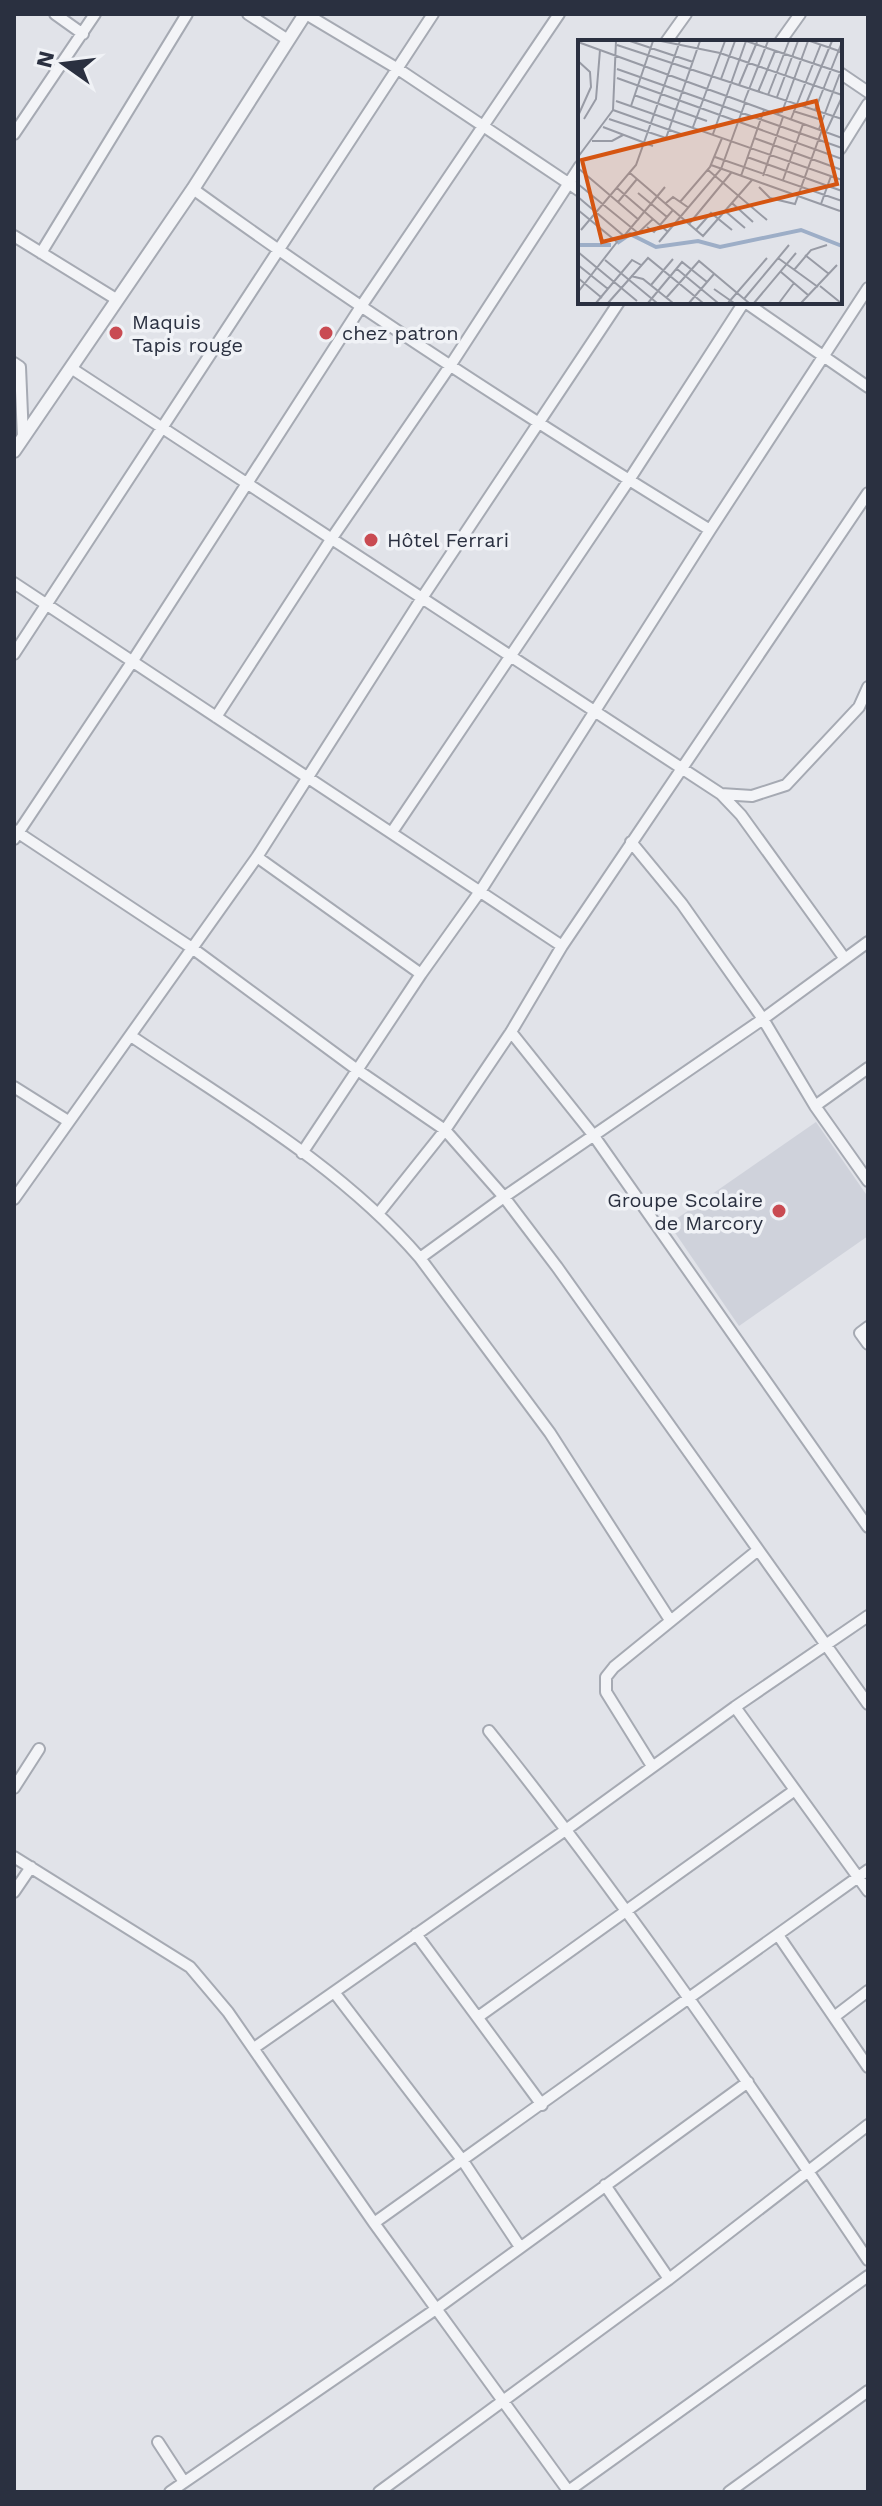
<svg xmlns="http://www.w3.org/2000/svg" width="882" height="2506" viewBox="0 0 882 2506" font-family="'Work Sans',sans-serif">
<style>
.built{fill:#cfd2db}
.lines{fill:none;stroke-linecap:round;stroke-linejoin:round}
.minor-casing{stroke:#a6aab3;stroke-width:14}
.tertiary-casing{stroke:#a6aab3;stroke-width:16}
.minor{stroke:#f3f4f7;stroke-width:10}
.tertiary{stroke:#f3f4f7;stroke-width:12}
.poi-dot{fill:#c94b52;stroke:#f0f2f6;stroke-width:3}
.labels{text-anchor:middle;stroke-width:7;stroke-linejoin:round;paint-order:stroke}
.poi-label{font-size:20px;fill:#2a3040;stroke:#f0f2f6;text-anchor:start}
.inset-river{fill:none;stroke:#9daec7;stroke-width:4}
.inset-road{fill:none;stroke:#989ba5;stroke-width:2}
.view{fill:#d55511;fill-opacity:0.15;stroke:#d55511;stroke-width:4}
.inset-edge{fill:none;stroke:#2a3040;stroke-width:4}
</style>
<rect width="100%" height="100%" fill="#e1e3e9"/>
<path class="built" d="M816,1122L868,1197V1236L739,1326L669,1224Z"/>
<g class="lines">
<defs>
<path id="minor" d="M55,14L83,34
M248,14L288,40
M306,14L398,69L580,191
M666,42L686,14
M780,42L800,14
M840,73L868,92
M14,134L95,14
M840,149L868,104
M193,189C360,310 534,422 710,530
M14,236L116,299
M41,253L187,14
M745,302L868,387
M14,363L20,367L23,438
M71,368L721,794L741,815L845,959
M14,583L562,946
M14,654L433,14
M216,717L332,538L450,366L580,166
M721,794L752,796L786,785L859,707L868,687
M14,830L192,948L356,1069L445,1130L504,1197L557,1267L868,1704
M392,832L629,480L744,302
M14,839L132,662L362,305L559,14
M631,842L682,904L763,1019L815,1106L868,1181
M257,857L421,974
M511,1032L594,1136L868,1527
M131,1036C230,1103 341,1166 420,1258L550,1433L670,1620
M14,1087L68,1121
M815,1106L868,1068
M302,1153L421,974L481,890L710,530L868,288
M14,1199L257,857L422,598L619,302
M378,1214L445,1130L511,1032L562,946L868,493
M420,1258L504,1197L763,1019L868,942
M868,1327L860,1333L868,1344
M735,1707L868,1891
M489,1731C625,1901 747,2080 868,2260
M652,1766L606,1692V1677L614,1667L758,1550
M14,1788L39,1749
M14,1857L190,1967L228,2012L374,2223L569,2492
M14,1892L31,1867
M416,1934L542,2105
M778,1935L868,2067
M334,1992L463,2161L520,2247
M478,2017L795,1790
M834,2017L868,1991
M254,2048L567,1829L735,1707L868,1616
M605,2185L669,2279
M374,2223L868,1870
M158,2442L184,2482
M170,2492L436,2309L748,2082
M379,2492L669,2279L868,2125
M567,2492L868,2276
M729,2492L868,2391"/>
<path id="tertiary" d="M14,451L193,189L305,14"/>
</defs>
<use href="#minor" class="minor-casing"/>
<use href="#tertiary" class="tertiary-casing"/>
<use href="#minor" class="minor"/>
<use href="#tertiary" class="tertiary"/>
</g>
<g class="poi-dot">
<circle cx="116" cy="333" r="8"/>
<circle cx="326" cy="333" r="8"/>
<circle cx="371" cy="540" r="8"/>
<circle cx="779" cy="1211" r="8"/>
</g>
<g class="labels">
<g class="poi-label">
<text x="132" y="329">Maquis<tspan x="132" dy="23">Tapis rouge</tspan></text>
<text x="342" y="340">chez patron</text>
<text x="387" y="547">Hôtel Ferrari</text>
<text x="763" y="1207" text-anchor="end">Groupe Scolaire<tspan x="763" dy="23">de Marcory</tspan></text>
</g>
</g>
<g transform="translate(578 40)">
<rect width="264" height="264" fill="#e1e3e9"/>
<path class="inset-river" d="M39,203L52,194L78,207L120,201L142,207L223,190L264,206M0,205H33"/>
<path class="inset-road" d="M52,1L115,22M83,1L142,13L264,55M168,1L264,33M232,1L264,12M0,2L264,98M39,5L264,79M0,21L12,32L13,47L0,76M39,29L264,108M39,38L264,119M143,39L157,1M161,45L179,2M180,52L197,11M56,55L129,81M190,55L211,1M199,57L220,1M38,61L264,140M166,62L190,1M53,66L75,1M227,66L254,1M35,70L103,94M237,70L264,2M215,71L244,80M199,73L204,72L230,1M6,79L18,59L22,10M31,79L88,98L122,1M213,79L243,4M25,87L75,106M115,87L147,1M241,89L264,28M248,92L264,57M135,94L168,1M176,98L264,130M14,101H34L45,95M0,117L35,70L38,1M137,117L264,161M169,117L264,151M133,125L262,171M0,128L61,180M130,130L189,180M52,133L125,196L174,140M163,136L186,70M185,136L205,77M205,140L225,84M0,144L60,193L75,179M181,147L192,158L217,164L244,90M39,148L90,192M60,153L89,177M0,157L46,196L87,147M40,162L59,139M102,162L132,127L144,98M88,163L95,157L111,168M154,163L175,182M243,164L253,136M0,170L39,202L0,252M147,171L167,188M111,184L153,133M69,187L76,192L95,170M3,190L58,125L102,1M118,190L133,173L154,190M81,202L143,129L167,63M0,212L59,261M227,215L251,234M200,218L240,247M27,220L79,263M0,225L30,249M99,229L140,263M216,230L233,210L249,205M203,232L230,255M53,236L65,239L95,263M0,238L24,258M73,245L95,219M242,246L263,263M136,249L156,263M88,258L121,221L171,263M166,259L211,205M18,263L54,220L63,225M30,263L70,218L125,263M70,263L104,222L129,242M111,263L136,234M150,263L189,218M176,263L218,213M201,263L216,243M223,263L259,225"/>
<path class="view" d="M238,61L259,144L24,202L4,120Z"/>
<rect width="264" height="264" class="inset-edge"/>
</g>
<rect width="882" height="2506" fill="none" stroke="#2a3040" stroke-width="32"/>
<g transform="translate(64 64) rotate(284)" stroke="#f0f2f6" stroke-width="6" paint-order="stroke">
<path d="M0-6L14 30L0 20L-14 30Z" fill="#2a3040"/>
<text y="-12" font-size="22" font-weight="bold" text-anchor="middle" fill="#2a3040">N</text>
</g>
</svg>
